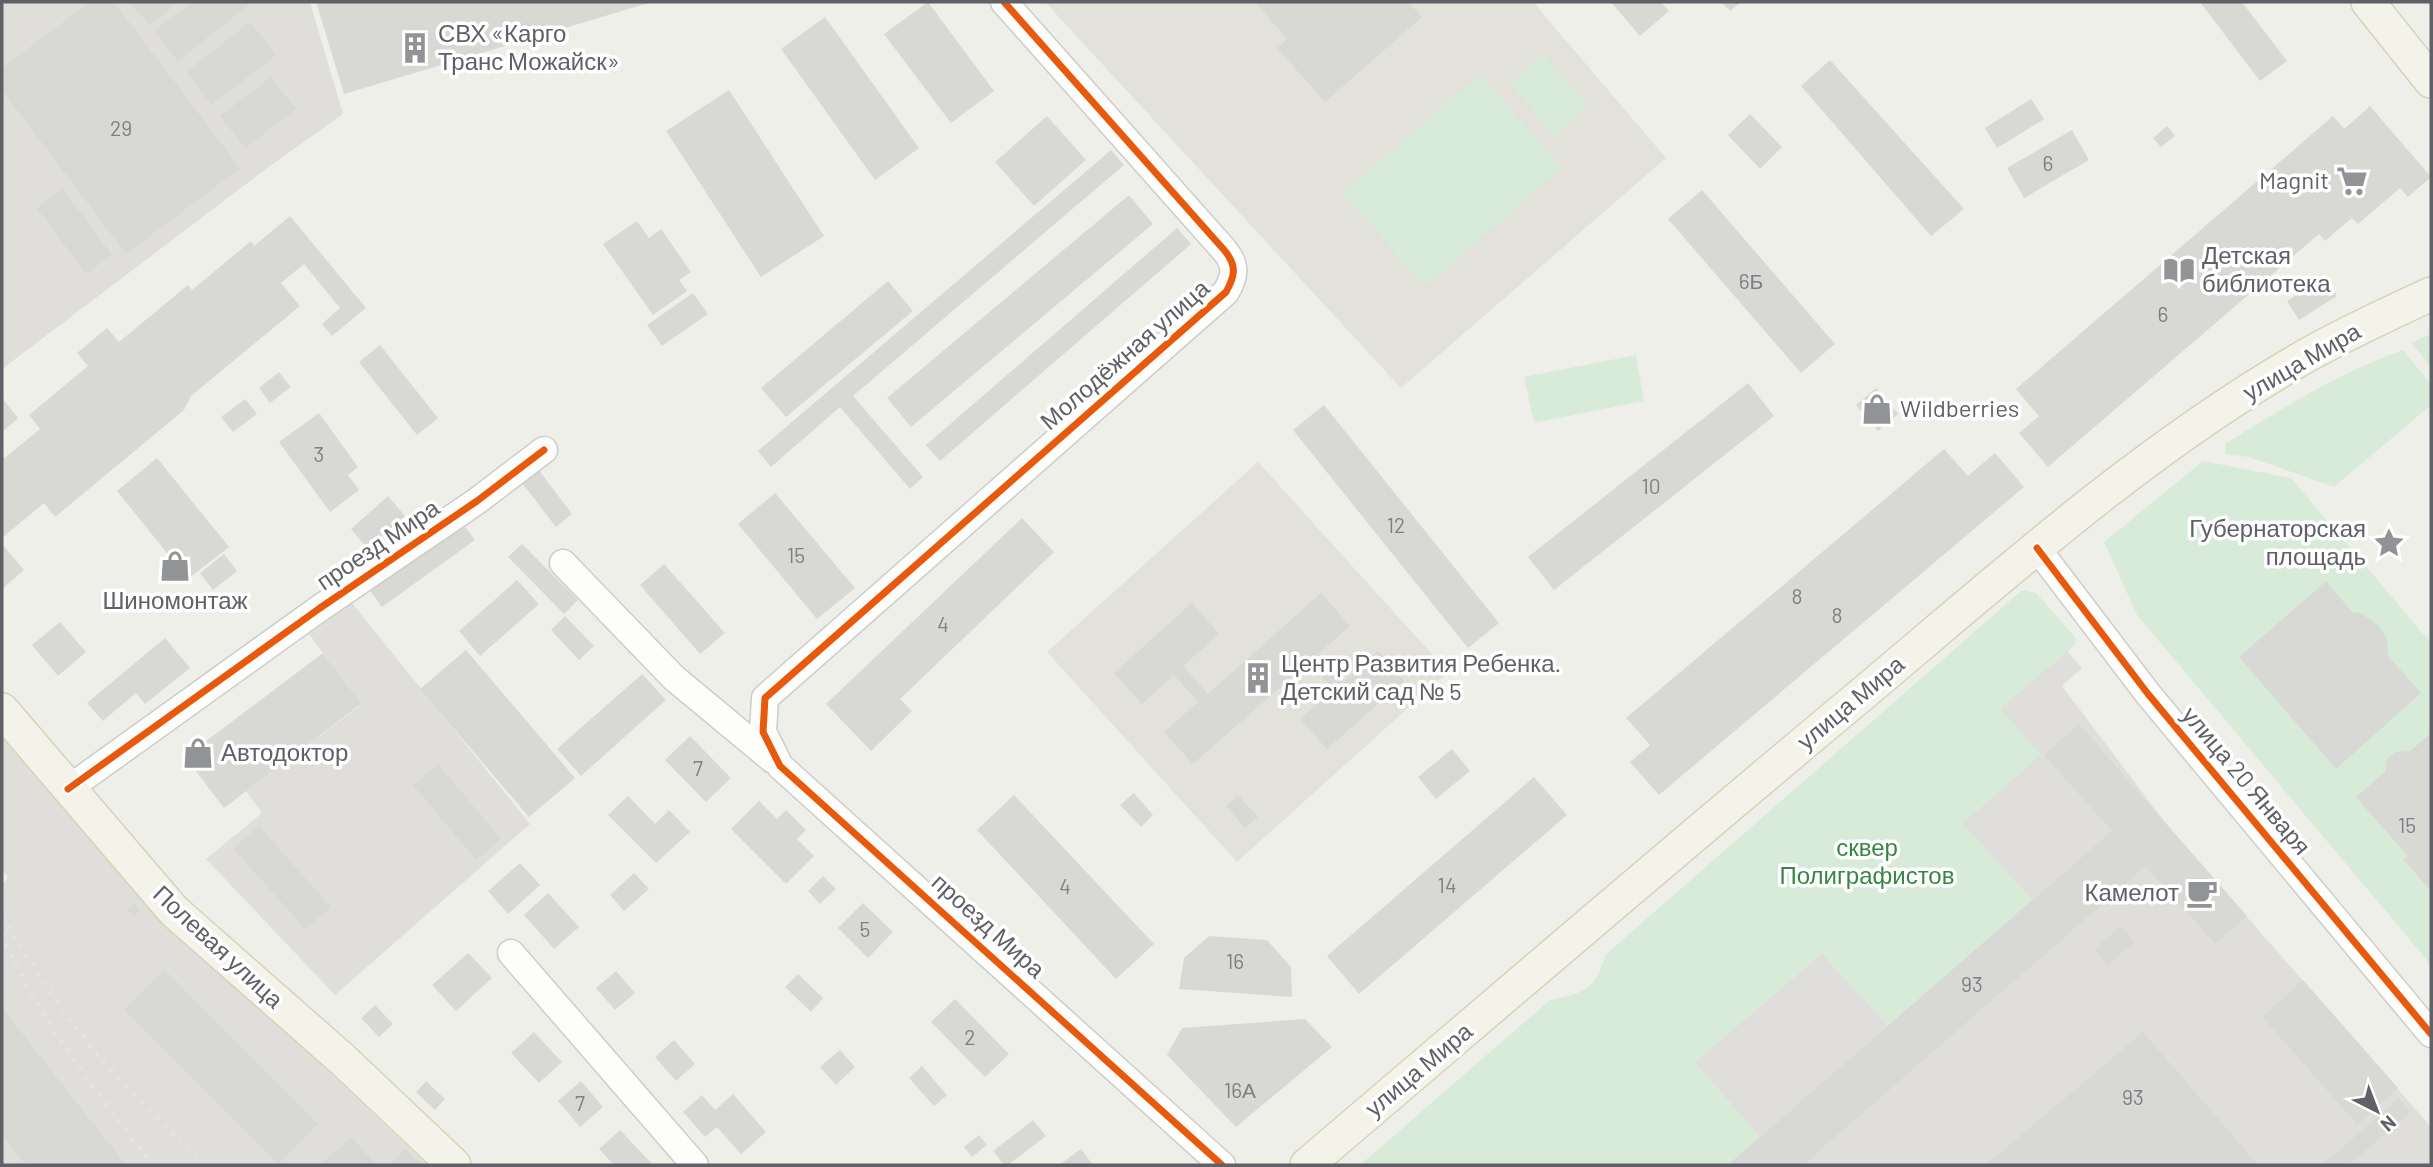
<svg xmlns="http://www.w3.org/2000/svg" width="2433" height="1167" viewBox="0 0 2433 1167" font-family="Barlow,sans-serif">
<style>
.industrial{fill:#dfdeda}
.education{fill:#e2e1da}
.green{fill:#d8ebd9}
.building{fill:#d8d8d5}
.lines{fill:none;stroke-linecap:round;stroke-linejoin:round}
.minor-casing{stroke:#cccdcc;stroke-width:29}
.major-casing{stroke:#d6d2b8;stroke-width:36}
.minor{stroke:#fdfdfc;stroke-width:26}
.major{stroke:#f4f3e9;stroke-width:33}
.rail{stroke:#e5e5e4;stroke-width:5;stroke-dasharray:2 9;stroke-linecap:butt}
.cycleway-casing{stroke:#fff;stroke-width:11}
.cycleway{stroke:#e8590c;stroke-width:7}
.labels{text-anchor:middle;stroke-width:7;stroke-linejoin:round;paint-order:stroke}
.number-label{font-size:21px;fill:#7e7f83}
.poi-label{font-size:24px;fill:#5f6167;stroke:#fff;text-anchor:start}
.street-label{font-size:24px;fill:#5f6167;stroke:#fff}
.park-label{font-size:24px;fill:#378647;stroke:#fff}
</style>
<rect width="100%" height="100%" fill="#efefea"/>
<path class="industrial" d="M2,2H310L343,114L270,166L2,369Z
M352,603L530,824L335,995L206,859L262,813L246,791L361,705L309,634Z
M2067,651L2082,668L2062,686L2170,829L2431,1127V1165H1411Z
M2,738L144,902L321,1064L427,1165H2V884L8,878L2,869Z"/>
<path class="education" d="M1045,2H1533L1666,158L1401,388Z
M1258,462L1448,672L1237,862L1047,652Z"/>
<path class="green" d="M1543,55L1588,107L1555,136L1510,84Z
M1480,74L1562,168L1425,287L1343,193Z
M2431,334V367L2411,343Z
M2403,350L2431,384V405L2334,487L2249,457L2226,454L2225,444C2282,409 2339,372 2403,350Z
M1636,355L1644,401L1534,423L1524,377Z
M2203,461L2291,478L2431,643V965L2137,615L2104,542Z
M2022,590L2036,593L2077,639L2075,645L2000,709L2041,755L1963,823L2032,900L1888,1026L1822,954L1695,1062L1760,1137L1728,1165H1360L1550,1000C1584,993 1596,990 1605,955Z"/>
<path class="building" d="M90,2H114L240,168L126,254L2,90V68Z
M130,2H178L149,25Z
M192,2H252L178,61L154,31Z
M316,2H652L344,94Z
M928,2L994,91L951,123L884,34Z
M1255,2H1408L1422,17L1325,102L1277,48L1287,39Z
M1611,2H1661L1669,11L1640,36Z
M1721,2H1741L1730,11Z
M2200,2H2242L2287,61L2260,81Z
M825,17L919,148L875,180L781,49Z
M250,22L276,55L212,105L186,72Z
M1830,60L1964,209L1931,236L1801,86Z
M271,77L296,109L245,148L220,116Z
M729,90L824,236L761,277L666,131Z
M2031,99L2044,119L1997,148L1985,128Z
M2370,106L2431,177L2408,197L2400,188L2358,224L2352,218L2325,241L2319,234L2048,467L2019,433L2039,416L2016,389L2333,116L2344,129Z
M1750,114L1782,147L1760,169L1728,135Z
M1047,116L1086,160L1034,206L995,162Z
M2167,126L2175,136L2161,147L2153,138Z
M2072,130L2089,160L2024,198L2007,168Z
M1111,150L1124,165L853,396L923,477L910,489L840,407L771,467L758,451Z
M63,189L112,255L86,274L37,208Z
M1702,190L1835,344L1801,373L1668,219Z
M1129,195L1153,224L911,427L887,398Z
M290,216L366,308L332,336L322,324L340,308L304,264L281,283L300,306L191,396L184,410L55,517L44,503L2,538V460L40,429L29,415L88,366L77,353L107,328L119,342L188,285L192,290L251,241L254,246Z
M637,221L649,238L661,229L691,272L679,280L687,291L653,315L603,244Z
M1177,228L1191,244L940,461L926,445Z
M2325,277L2337,296L2299,320L2287,301Z
M888,281L913,311L786,417L761,388Z
M693,293L708,314L662,346L647,325Z
M380,345L438,418L417,435L359,362Z
M279,372L291,387L270,403L259,388Z
M1748,383L1774,416L1554,590L1528,557Z
M1876,388L1898,414L1878,431L1856,405Z
M2,398L18,418L2,432Z
M245,399L257,414L233,432L221,417Z
M1324,405L1499,623L1468,648L1293,430Z
M319,413L358,467L348,475L359,490L330,512L279,442Z
M1944,449L1968,476L1995,453L2024,487L1659,795L1630,762L1650,745L1626,718Z
M157,458L229,547L188,579L117,491Z
M535,465L572,514L556,527L519,479Z
M775,493L855,588L817,619L738,524Z
M388,496L405,516L368,549L351,529Z
M1022,518L1054,552L900,699L912,711L871,751L826,704Z
M462,523L475,540L382,607L369,589Z
M2,544L24,570L2,589Z
M522,544L578,600L564,614L508,557Z
M224,554L237,571L213,590L200,573Z
M664,564L725,633L700,654L640,585Z
M517,580L539,604L480,656L459,631Z
M2326,581L2352,612L2361,613L2379,626L2387,639L2388,656L2421,693L2336,769L2239,657Z
M1321,593L1350,626L1318,654L1343,682L1378,651L1404,681L1327,749L1300,719L1333,690L1309,662L1193,764L1164,732L1198,702L1174,675L1142,704L1114,673L1192,603L1219,634L1183,666L1208,694Z
M565,616L594,646L579,660L551,630Z
M60,622L86,652L58,676L32,645Z
M165,638L190,668L145,704L136,693L103,721L87,703Z
M466,650L575,778L529,817L420,689Z
M323,653L361,704L224,808L185,757Z
M642,674L666,700L581,776L557,749Z
M2079,724L2247,916L2215,944L2146,866L1803,1165H1728L2112,831L2044,755Z
M2431,733V891L2403,859L2408,856L2356,797L2385,772L2387,759L2395,752L2410,751Z
M690,736L731,778L706,802L665,760Z
M1452,749L1470,771L1436,799L1418,777Z
M438,764L501,839L476,860L413,785Z
M1534,777L1567,815L1359,994L1327,956Z
M1134,793L1153,815L1141,827L1120,805Z
M1014,795L1154,944L1116,979L977,830Z
M1238,795L1258,817L1245,828L1226,806Z
M628,796L655,824L669,810L690,832L656,863L608,815Z
M759,801L777,819L786,810L806,830L797,839L814,856L786,884L731,829Z
M259,826L331,907L305,929L233,848Z
M520,863L540,885L508,914L488,891Z
M634,873L649,889L624,911L610,895Z
M823,876L836,889L820,904L808,891Z
M548,893L579,927L554,949L524,915Z
M863,903L893,932L868,958L838,928Z
M134,904L140,910L134,917L127,910Z
M2121,926L2134,942L2108,965L2094,949Z
M1209,936L1267,940L1291,967L1292,997L1179,989L1184,958Z
M468,953L492,978L456,1011L432,985Z
M164,969L318,1124L278,1164L124,1010Z
M616,971L635,993L615,1010L596,988Z
M798,974L823,998L811,1012L785,987Z
M2303,980L2398,1088L2357,1124L2262,1017Z
M955,999L1009,1054L985,1077L931,1022Z
M375,1005L393,1024L379,1037L361,1018Z
M2,1008L126,1165H26L2,1135Z
M1305,1019L1332,1047L1236,1127L1167,1055L1182,1028Z
M534,1032L562,1062L539,1083L511,1053Z
M2143,1032L2258,1165H1986Z
M674,1040L695,1064L676,1081L655,1057Z
M840,1050L855,1067L836,1085L820,1067Z
M922,1066L947,1095L934,1106L909,1078Z
M426,1081L445,1099L435,1110L416,1092Z
M581,1081L603,1107L580,1127L558,1101Z
M733,1094L766,1132L741,1154L717,1127L705,1137L683,1112L702,1095L715,1110Z
M2399,1098L2411,1112L2349,1165H2322Z
M1033,1120L1046,1136L1008,1165H1004L993,1151Z
M620,1130L653,1165H614L599,1149Z
M979,1135L987,1145L972,1157L964,1147Z
M352,1137L376,1165H319Z
M405,1149L421,1165H390Z
M1081,1149L1093,1165H1059Z"/>
<g class="lines">
<defs>
<path id="minor" d="M1004,2L1225,251C1237,266 1235,276 1226,292L765,698L763,732L780,766L1222,1165
M2037,548L2148,694L2431,1034
M563,563L674,678L773,760
M68,789L320,608L477,501L544,450
M511,953L695,1165"/>
<path id="major" d="M2368,2L2431,81
M2,710L174,911L342,1059L454,1165
M1307,1165C1489,1010 1670,854 1854,701C1996,582 2136,455 2297,361C2340,336 2386,315 2431,294"/>
</defs>
<use href="#minor" class="minor-casing"/>
<use href="#major" class="major-casing"/>
<use href="#minor" class="minor"/>
<use href="#major" class="major"/>
<path class="rail" d="M2,918L64,1012L97,1055L204,1165
M2,935C39,1021 97,1092 153,1165"/>
<defs>
<path id="cycleway" d="M1004,2L1225,251C1237,266 1235,276 1226,292L765,698L763,732L780,766L1222,1165
M2037,548L2148,694L2431,1034
M68,789L320,608L477,501L544,450"/>
</defs>
<use href="#cycleway" class="cycleway-casing"/>
<use href="#cycleway" class="cycleway"/>
</g>
<defs>
<symbol id="building-bare" viewBox="-9 -9 18 18"><path d="M-4-6H4V6H1V3H-1V6H-4ZM-2.5-4.3h1.7v1.8h-1.7ZM.8-4.3h1.7v1.8H.8ZM-2.5-1h1.7V.8h-1.7ZM.8-1h1.7V.8H.8Z" fill="#919395" stroke="#fff" stroke-width="2.5" paint-order="stroke"/></symbol>
<symbol id="supermarket-bare" viewBox="-9 -9 18 18"><path d="M-6-5.5h2.5l.6 2H6L4.5 2H-2.5L-4.4-4H-6ZM-1.5 3.2a1.3 1.3 0 1 0 .1 0ZM3 3.2a1.3 1.3 0 1 0 .1 0Z" fill="#919395" stroke="#fff" stroke-width="2.5" paint-order="stroke"/></symbol>
<symbol id="library-bare" viewBox="-9 -9 18 18"><path d="M-6-4Q-3-5.5-.7-3.5V5Q-3 3-6 4ZM6-4Q3-5.5 .7-3.5V5Q3 3 6 4Z" fill="#919395" stroke="#fff" stroke-width="2.5" paint-order="stroke"/></symbol>
<symbol id="shop-bare" viewBox="-9 -9 18 18"><path d="M-5-2.5h2.3a2.7 3.5 0 0 1 5.4 0H5L5.5 6h-11ZM-1.5-2.5h3a1.5 2.3 0 0 0-3 0Z" fill="#919395" stroke="#fff" stroke-width="2.5" paint-order="stroke"/></symbol>
<symbol id="sight-bare" viewBox="-9 -9 18 18"><path d="M0-6L1.8-2.2L6-1.7L2.9 1.2L3.7 5.4L0 3.3L-3.7 5.4L-2.9 1.2L-6-1.7L-1.8-2.2Z" fill="#919395" stroke="#fff" stroke-width="2.5" paint-order="stroke"/></symbol>
<symbol id="cafe-bare" viewBox="-9 -9 18 18"><path d="M-5.5-4.5H6V0H3Q3 3.5 0 3.5H-2.5Q-5.5 3.5-5.5 0ZM3-3.2v2h1.7v-2ZM-6 4.5H4V6H-6Z" fill="#919395" stroke="#fff" stroke-width="2.5" paint-order="stroke"/></symbol>
</defs>
<g fill-rule="evenodd">
<use href="#building-bare" x="393" y="26" width="44" height="44"/>
<use href="#supermarket-bare" x="2330" y="159" width="44" height="44"/>
<use href="#library-bare" x="2157" y="248" width="44" height="44"/>
<use href="#shop-bare" x="1855" y="387" width="44" height="44"/>
<use href="#sight-bare" x="2367" y="521" width="44" height="44"/>
<use href="#shop-bare" x="153" y="544" width="44" height="44"/>
<use href="#building-bare" x="1236" y="656" width="44" height="44"/>
<use href="#shop-bare" x="176" y="731" width="44" height="44"/>
<use href="#cafe-bare" x="2180" y="871" width="44" height="44"/>
</g>
<g class="labels">
<g class="number-label">
<text x="121" y="136">29</text>
<text x="2048" y="171">6</text>
<text x="1751" y="289">6Б</text>
<text x="2163" y="322">6</text>
<text x="319" y="462">3</text>
<text x="1651" y="494">10</text>
<text x="1396" y="533">12</text>
<text x="796" y="563">15</text>
<text x="1797" y="604">8</text>
<text x="1837" y="623">8</text>
<text x="943" y="632">4</text>
<text x="698" y="776">7</text>
<text x="2407" y="833">15</text>
<text x="1447" y="893">14</text>
<text x="1065" y="894">4</text>
<text x="865" y="937">5</text>
<text x="1235" y="969">16</text>
<text x="1972" y="992">93</text>
<text x="970" y="1045">2</text>
<text x="1240" y="1098">16А</text>
<text x="2133" y="1105">93</text>
<text x="580" y="1111">7</text>
</g>
<g class="poi-label">
<text x="438" y="42">СВХ «Карго<tspan x="438" dy="28">Транс Можайск»</tspan></text>
<text x="2329" y="189" text-anchor="end">Magnit</text>
<text x="2202" y="264">Детская<tspan x="2202" dy="28">библиотека</tspan></text>
<text x="1900" y="417">Wildberries</text>
<text x="2366" y="537" text-anchor="end">Губернаторская<tspan x="2366" dy="28">площадь</tspan></text>
<text x="175" y="609" text-anchor="middle">Шиномонтаж</text>
<text x="1281" y="672">Центр Развития Ребенка.<tspan x="1281" dy="28">Детский сад № 5</tspan></text>
<text x="221" y="761">Автодоктор</text>
<text x="2179" y="901" text-anchor="end">Камелот</text>
</g>
<g class="street-label">
<text transform="translate(1125 355) rotate(-41)" y="8">Молодёжная улица</text>
<text transform="translate(2302 362) rotate(-30)" y="8">улица Мира</text>
<text transform="translate(378 545) rotate(-34)" y="8">проезд Мира</text>
<text transform="translate(1851 703) rotate(-40)" y="8">улица Мира</text>
<text transform="translate(2246 781) rotate(50)" y="8">улица 20 Января</text>
<text transform="translate(988 926) rotate(42)" y="8">проезд Мира</text>
<text transform="translate(218 947) rotate(43)" y="8">Полевая улица</text>
<text transform="translate(1419 1070) rotate(-40)" y="8">улица Мира</text>
</g>
<g class="park-label">
<text x="1867" y="856">сквер<tspan x="1867" dy="28">Полиграфистов</tspan></text>
</g>
</g>
<rect width="2433" height="1167" fill="none" stroke="#5f6167" stroke-width="7"/>
<g transform="translate(2377 1111) rotate(138)" stroke="#ffffff" stroke-width="5" paint-order="stroke">
<path d="M0-5L12 26L0 18L-12 26Z" fill="#5f6167"/>
<text y="-10" font-size="19" font-weight="bold" text-anchor="middle" fill="#5f6167">N</text>
</g>
</svg>
